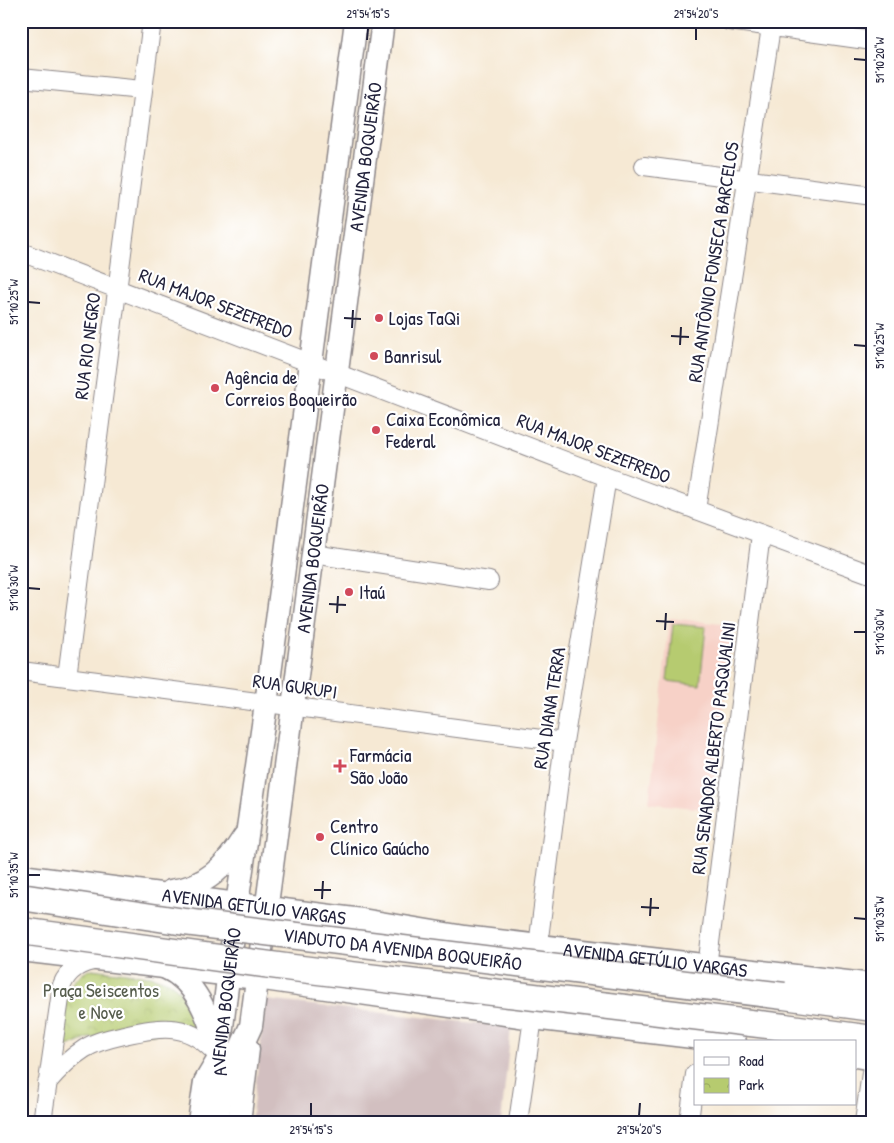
<svg xmlns="http://www.w3.org/2000/svg" width="894" height="1143" viewBox="0 0 894 1143" font-family="'Patrick Hand',sans-serif">
<style>
.built{fill:#f7d1c7}
.industrial{fill:#d2bfc0}
.green{fill:#b6cb6f;stroke:#6c7655}
.park{fill:url(#park-crowns);stroke:#6c7655}
.lines{fill:none;stroke-linecap:round;stroke-linejoin:round}
.minor-casing{stroke:#8c8688;stroke-width:20}
.major-casing{stroke:#8c8688;stroke-width:25}
.highway-casing{stroke:#8c8688;stroke-width:29}
.minor{stroke:#fff;stroke-width:18}
.major{stroke:#fff;stroke-width:22}
.highway{stroke:#fff;stroke-width:26}
.highway-bridge-casing{stroke:#8c8688;stroke-width:29;stroke-linecap:butt}
.highway-bridge{stroke:#fff;stroke-width:26}
.ticks{fill:none;stroke:#22223b;stroke-width:2}
.poi-dot{fill:#d1495b;stroke:#fff;stroke-width:2}
.labels{text-anchor:middle;stroke-width:4.5;stroke-linejoin:round;paint-order:stroke}
.street-label{font-size:19px;fill:#22223b;stroke:#fff}
.poi-label{font-size:19px;fill:#22223b;stroke:#fff;text-anchor:start}
.park-label{font-size:19px;fill:#565d4d;stroke:#fff}
.neatline{fill:none;stroke:#22223b;stroke-width:2}
.ticks-label{font-size:12px;text-anchor:middle;fill:#22223b}
</style>
<defs>
<pattern id="park-crowns" width="20" height="18" patternUnits="userSpaceOnUse" patternTransform="scale(1.25)"><rect width="20" height="18" fill="#b6cb6f"/><path d="M2 6a3 3 0 1 1 6 0M12 15a3 3 0 1 1 6 0" fill="none" stroke="#9cae61"/></pattern>
</defs>
<rect width="100%" height="100%" fill="#fff"/>
<filter id="ink" filterUnits="userSpaceOnUse"><feTurbulence type="fractalNoise" baseFrequency=".02" numOctaves="2"/><feDisplacementMap in="SourceGraphic" scale="10" xChannelSelector="R" yChannelSelector="G"/><feConvolveMatrix kernelMatrix="1 2 1 2 8 2 1 2 1" color-interpolation-filters="sRGB"/></filter>
<filter id="wash" filterUnits="userSpaceOnUse"><feTurbulence type="fractalNoise" baseFrequency=".0096" numOctaves="4" result="noise"/><feDisplacementMap in="SourceGraphic" scale="20" xChannelSelector="R" yChannelSelector="G"/><feGaussianBlur stdDeviation="1.12" result="paint"/><feColorMatrix in="noise" values="0 0 0 0 0 0 0 0 0 0 0 0 0 0 0 0 0 1.4 0 .05"/><feComposite in="paint" operator="in"/></filter>
<g filter="url(#wash)">
<rect width="100%" height="100%" fill="#f6e9d4"/>
<path class="built" d="M670,618L732,625L712,810L649,803Z"/>
<path class="industrial" d="M266,1000L511,1027L501,1122H251Z"/>
<path class="green" d="M673,624L706,627L700,685L667,681Z"/>
<path class="park" d="M92,969L151,976L172,983L197,1011L198,1031L89,1038L59,1051C63,1020 58,982 92,969Z"/>
</g>
<g filter="url(#ink)">
<g class="lines">
<defs>
<path id="minor" d="M729,21L873,41
M21,78L142,90
M644,166L873,196
M21,252L607,477L873,575
M696,510L772,21
M313,554L489,581
M21,671L564,742
M67,677L152,21
M538,946L564,742L607,477
M707,967L761,534
M47,1083C58,1070 70,1058 84,1049C96,1041 111,1038 124,1035C164,1026 190,1022 219,1057
M42,1122L62,985C68,970 82,962 98,960
M518,1122L533,1018
M689,1122L695,1074
M864,1122L873,1059"/>
<g id="major">
<path id="s1" d="M21,876L362,920L464,937L873,985"/>
<path d="M171,891C206,887 226,866 244,837"/>
<path d="M21,950L257,978L533,1018L735,1042"/>
<path d="M166,968C196,981 208,1016 217,1045"/>
<path d="M855,1056L873,1059"/>
<path id="s2" d="M222,1089L251,1026L383,21"/>
<path d="M199,1122L205,1082L218,1060"/>
<path id="s3" d="M217,1122L222,1089L218,1060L237,904L266,704L356,21"/>
<path d="M239,1122L248,1049"/>
</g>
<path id="highway" d="M784,996L873,1008
M784,1027L873,1039"/>
</defs>
<use href="#minor" class="minor-casing"/>
<use href="#major" class="major-casing"/>
<use href="#highway" class="highway-casing"/>
<use href="#minor" class="minor"/>
<use href="#major" class="major"/>
<use href="#highway" class="highway"/>
<defs>
<g id="highway-bridge">
<path id="s4" d="M21,897L185,922L784,996"/>
<path d="M21,931L293,968L784,1027"/>
</g>
</defs>
<use href="#highway-bridge" class="highway-bridge-casing"/>
<use href="#highway-bridge" class="highway-bridge"/>
</g>
</g>
<path class="ticks" d="M367,40L368,28M696,40V28M854,59L866,60M28,302L40,303M344,318L361,319M352,328L353,310M671,336L689,337M680,345L681,327M854,345L866,346M28,588L40,589M329,604L346,605M337,613L338,596M656,621L674,622M665,630L666,613M854,632H866M28,875H40M314,890H331M322,899L323,881M641,907L659,908M650,916L651,898M854,918L866,919M311,1116V1103M639,1116L640,1103"/>
<g class="poi-dot">
<circle cx="379" cy="318" r="5"/>
<circle cx="374" cy="356" r="5"/>
<circle cx="215" cy="388" r="5"/>
<circle cx="376" cy="430" r="5"/>
<circle cx="349" cy="592" r="5"/>
<path d="M337.5 758.5h5v5h5v5h-5v5h-5v-5h-5v-5h5z"/>
<circle cx="320" cy="837" r="5"/>
</g>
<g class="labels">
<g class="street-label">
<text dy="7" stroke="none"><textPath href="#s2" startOffset="946">AVENIDA BOQUEIRÃO</textPath></text>
<text transform="translate(713 262) rotate(-81)" y="7">RUA ANTÔNIO FONSECA BARCELOS</text>
<text transform="translate(216 303) rotate(21)" y="7">RUA MAJOR SEZEFREDO</text>
<text transform="translate(87 346) rotate(-83)" y="7">RUA RIO NEGRO</text>
<text transform="translate(594 448) rotate(21)" y="7">RUA MAJOR SEZEFREDO</text>
<text dy="7" stroke="none"><textPath href="#s2" startOffset="541">AVENIDA BOQUEIRÃO</textPath></text>
<text transform="translate(295 686) rotate(8)" y="7">RUA GURUPI</text>
<text transform="translate(549 708) rotate(-81)" y="7">RUA DIANA TERRA</text>
<text transform="translate(713 748) rotate(-83)" y="7">RUA SENADOR ALBERTO PASQUALINI</text>
<text dy="7" stroke="none"><textPath href="#s1" startOffset="235">AVENIDA GETÚLIO VARGAS</textPath></text>
<text dy="7" stroke="none"><textPath href="#s4" startOffset="385">VIADUTO DA AVENIDA BOQUEIRÃO</textPath></text>
<text dy="7" stroke="none"><textPath href="#s1" startOffset="640">AVENIDA GETÚLIO VARGAS</textPath></text>
<text dy="7" stroke="none"><textPath href="#s3" startOffset="121">AVENIDA BOQUEIRÃO</textPath></text>
</g>
<g class="poi-label">
<text x="389" y="325">Lojas TaQi</text>
<text x="384" y="363">Banrisul</text>
<text x="225" y="384">Agência de<tspan x="225" dy="22">Correios Boqueirão</tspan></text>
<text x="386" y="426">Caixa Econômica<tspan x="386" dy="22">Federal</tspan></text>
<text x="359" y="599">Itaú</text>
<text x="350" y="762">Farmácia<tspan x="350" dy="22">São João</tspan></text>
<text x="330" y="833">Centro<tspan x="330" dy="22">Clínico Gaúcho</tspan></text>
</g>
<g class="park-label">
<text x="101" y="997">Praça Seiscentos<tspan x="101" dy="22">e Nove</tspan></text>
</g>
</g>
<rect width="894" height="1143" fill="none" stroke="#fff" stroke-width="55"/>
<rect x="694" y="1040" width="162" height="65" fill="#ffffff" stroke="#a7a7b1"/>
<rect x="704" y="1057" width="25" height="8" fill="#ffffff" stroke="#a7a7b1"/>
<text x="739" y="1066" font-size="15" fill="#22223b">Road</text>
<rect x="704" y="1078" width="25" height="15" fill="url(#park-crowns)" stroke="#a7a7b1"/>
<text x="739" y="1090" font-size="15" fill="#22223b">Park</text>
<rect x="28" y="28" width="838" height="1088" class="neatline"/>
<g class="ticks-label">
<text x="368" y="18">29°54'15"S</text>
<text x="696" y="18">29°54'20"S</text>
<text transform="translate(880 60) rotate(-90)" y="4">51°10'20"W</text>
<text transform="translate(14 302) rotate(-90)" y="4">51°10'25"W</text>
<text transform="translate(880 346) rotate(-90)" y="4">51°10'25"W</text>
<text transform="translate(14 588) rotate(-90)" y="4">51°10'30"W</text>
<text transform="translate(880 632) rotate(-90)" y="4">51°10'30"W</text>
<text transform="translate(14 875) rotate(-90)" y="4">51°10'35"W</text>
<text transform="translate(880 919) rotate(-90)" y="4">51°10'35"W</text>
<text x="311" y="1134">29°54'15"S</text>
<text x="639" y="1134">29°54'20"S</text>
</g>
</svg>
